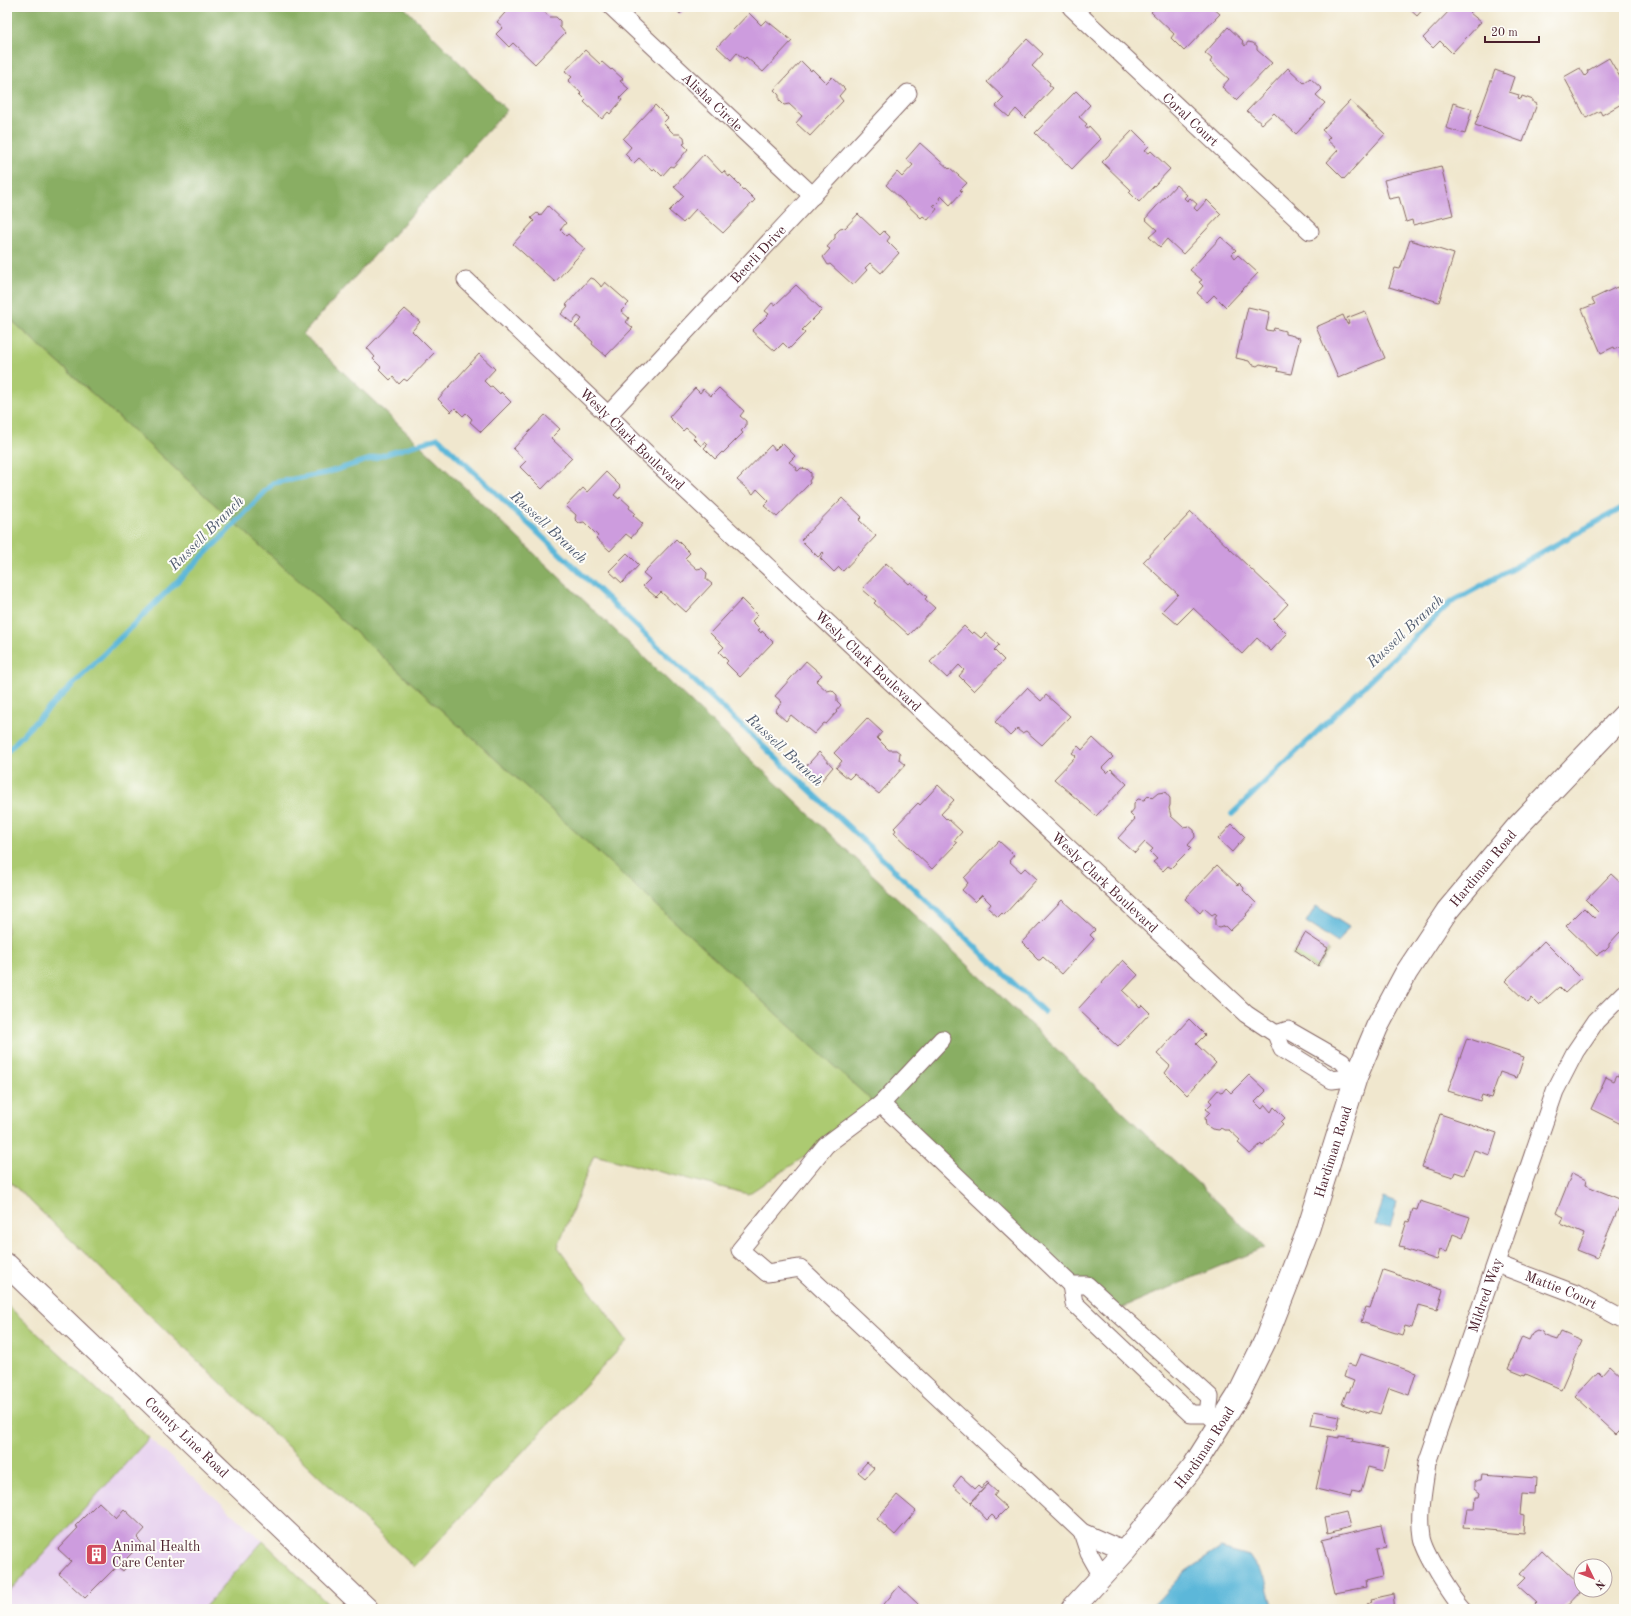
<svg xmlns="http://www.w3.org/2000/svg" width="1631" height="1616" viewBox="0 0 1631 1616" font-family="'Old Standard TT',serif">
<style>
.built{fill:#e7d2ef}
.green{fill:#acca71;stroke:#7b744e}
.forest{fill:#89ae63;stroke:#6a6647}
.water{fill:#5bb7d9;stroke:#526b82}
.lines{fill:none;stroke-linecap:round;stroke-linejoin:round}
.stream{stroke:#5bb7d9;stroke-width:5.5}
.building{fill:#cd9cde}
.street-casing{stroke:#846564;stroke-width:19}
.secondary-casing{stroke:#846564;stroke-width:24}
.street{stroke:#fff;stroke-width:17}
.secondary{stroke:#fff;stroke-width:22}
.labels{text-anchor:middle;stroke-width:4;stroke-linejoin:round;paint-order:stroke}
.street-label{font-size:14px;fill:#4a1f2b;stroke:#fdfcf7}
.poi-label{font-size:14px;fill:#4a1f2b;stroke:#fdfcf7;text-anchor:start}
.water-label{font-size:15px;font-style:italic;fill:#515c71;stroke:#fdfcf7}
</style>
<rect width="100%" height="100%" fill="#fdfcf7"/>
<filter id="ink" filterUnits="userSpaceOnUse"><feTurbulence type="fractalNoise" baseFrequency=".025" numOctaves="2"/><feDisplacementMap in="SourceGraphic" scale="8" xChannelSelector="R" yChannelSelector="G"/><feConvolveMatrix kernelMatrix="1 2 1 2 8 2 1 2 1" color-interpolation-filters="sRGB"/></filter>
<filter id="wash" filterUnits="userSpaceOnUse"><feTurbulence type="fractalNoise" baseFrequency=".012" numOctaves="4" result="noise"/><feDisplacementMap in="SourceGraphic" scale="16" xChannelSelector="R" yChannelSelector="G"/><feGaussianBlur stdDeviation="0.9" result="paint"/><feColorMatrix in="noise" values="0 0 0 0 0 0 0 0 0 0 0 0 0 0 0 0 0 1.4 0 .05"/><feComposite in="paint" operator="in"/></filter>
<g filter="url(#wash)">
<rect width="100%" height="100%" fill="#f0e7ce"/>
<path class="built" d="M149,1438L263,1541L203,1609H7V1594Z"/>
<path class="green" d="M7,316L880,1107L748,1194L594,1155L558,1247L627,1341L414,1567L7,1179Z
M1304,936L1329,951L1317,970L1292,954Z
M7,1305L149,1438L7,1594Z
M263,1541L333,1609H203Z"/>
<path class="forest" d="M7,7H404L507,110L303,334L1265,1247L1107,1314L7,316Z"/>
<path class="water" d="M1316,906L1349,927L1338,943L1306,922Z
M1384,1198L1397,1203L1390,1228L1375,1225Z
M1221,1548L1249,1556L1267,1583L1274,1609H1151L1186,1571Z"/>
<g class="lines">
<path class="stream" d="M7,752L28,729L222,537L273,483L326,473L438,438L1044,1012
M1232,814L1450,603L1624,507"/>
</g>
<g id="blocks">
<path class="building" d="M510,7H539L550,17H556L560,21V27L565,33L535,64L513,43L509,47L496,34L503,27L497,22Z
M673,7H687L680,14Z
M1156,7H1212L1220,14L1184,51L1171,38L1174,34L1151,12Z
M1407,7H1425L1417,16Z
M1453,7H1469L1473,10L1470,13L1481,22L1452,53L1440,41L1433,48L1423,38Z
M749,13L761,25L766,20L792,41L763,72L746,57L744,59L737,53L731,60L717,47Z
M1228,27L1243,41L1242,42L1245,46L1248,42L1253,43L1257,46V50L1272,63L1236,100L1222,87L1229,79L1210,62L1212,59L1205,53Z
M1027,39L1043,54L1032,66L1050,83L1049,85L1053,88L1025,118L1016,109L1009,117L996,106L1004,98L987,82Z
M585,50L600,64L602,62L611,70L612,69L623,79L620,81L629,89L620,98L622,100L610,114L608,112L602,119L584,102L586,100L580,94L581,93L568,81L572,77L565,71Z
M1609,58L1624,84V98L1621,99L1623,103L1602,115L1600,111L1586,118L1564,77L1580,68L1585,76L1588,73L1587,71Z
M801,61L811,71L812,69L826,83L832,77L845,89L839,96L843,101L810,136L796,123L802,116L789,104L784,105L779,100V95L774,90Z
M1288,68L1304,83L1310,78L1322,89L1316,95L1325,103L1296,134L1274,113L1262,124L1247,111Z
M1495,70L1514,77L1509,92L1519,95L1518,98L1521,99L1522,96L1533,100V102L1537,104L1523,142L1475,125Z
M1076,91L1090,105L1079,117L1087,124L1085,126L1087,129L1089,126L1101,139L1072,169L1035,133Z
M1350,101L1385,134L1344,179L1327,162L1338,150L1327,140L1330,137L1322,130Z
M1453,103L1472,109L1465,134L1446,128Z
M655,105L668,118L663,123L674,134H680L684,137L685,143L683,144L688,149L673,167L671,166L662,176L654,168L652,170L639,158L634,163L625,154L631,147L623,139Z
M1133,130L1149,146L1145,150L1149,153L1151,151L1170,169L1139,202L1129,192L1131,190L1102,162Z
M920,143L949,169L950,168L967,183L960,190L962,192L950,205L941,196L939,198L940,200L935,205L934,204L933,205L937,209L928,220L923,216L921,218L886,185L897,172L902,177L913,165L906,159Z
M704,154L722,173L724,171L729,177L730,175L741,186L740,187L743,190L744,189L755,200L723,233L696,209L683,223L669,211L684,196L674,187Z
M1441,166L1453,215L1413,225L1412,220L1406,222L1399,197L1389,199L1384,180Z
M1176,185L1187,195L1184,198L1187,201L1190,198L1197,204L1194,208L1197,211L1207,200L1221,214L1183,254L1167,239L1160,247L1149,237L1157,230L1145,219Z
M548,206L566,223L560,230L566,236L568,234L585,249L555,282L513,244L534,221L531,218L537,213L540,216Z
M858,214L880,235L884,231L890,237L887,241L899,253L881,273L870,263L865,268L867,270L853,285L830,264L828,265L823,257L830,249L827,247L835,238V234L840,229L845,228Z
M1221,237L1236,250L1232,254L1235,258L1238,255L1258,273L1226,307L1214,295L1207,302L1197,293L1203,286L1199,282L1202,280L1190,270Z
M1410,240L1454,254L1439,302L1389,287L1395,268L1400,269Z
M590,278L594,279L600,285L601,287L605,282L629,303L621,311L629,318L626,322L633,328L606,356L592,344L593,342L575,326L582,319L578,316L572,323L561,314L568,306L566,305Z
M796,285L822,310L802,330L805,333L789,349L783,343L775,351L752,331L769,314L765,311L772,303L775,305Z
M1617,287L1620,293L1624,291V352L1622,353L1620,348L1615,349L1614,347L1601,353L1582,309L1595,304L1592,299Z
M1248,307L1270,312L1266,330L1273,331L1274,328L1285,331V334L1294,336V337L1300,338L1291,374L1277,371L1278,368L1260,364L1257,366L1251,364L1249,361L1236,358Z
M405,309L420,322L412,331L434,353L407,381L404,379L399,384L393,377L390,380L379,369L381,367L373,359L375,357L367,348Z
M1365,311L1385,358L1338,378L1316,327L1343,315L1347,324L1349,323L1347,318Z
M479,354L495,369L484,381L490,387L492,386L500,394L501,392L511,402L481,432L470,422L472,419L466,413L463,416L455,408L451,412L438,399Z
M695,388L700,393L703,389L711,396L719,388L744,411L740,416L746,421V426L741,431L743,433L723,453L722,452L715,459L704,448L708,444L705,441L701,446L693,438L695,436L686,428L683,431L669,417Z
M545,415L560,429L551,438L572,458L542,489L520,467L526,461L513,449Z
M782,443L795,456L789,462L797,468L796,470L798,471L801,468L807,469L811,473V478L809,481L810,483L777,517L764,506L769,501L757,489L753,494L737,480L771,445L775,450Z
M606,472L621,487L614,495L619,499L620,497L630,506L629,508L635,513L633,515L643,524L631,538L626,534L610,551L596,538L598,536L584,522L579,523L575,519L576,515L566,506L583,488L587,492Z
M842,498L862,517L859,520L876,536L843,571L839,567L834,572L820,558L824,553L823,552L818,557L801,540Z
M1191,512L1288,604L1273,620L1287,634L1271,651L1257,638L1242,654L1193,608L1177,624L1162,611L1178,594L1143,562Z
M676,539L690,553L685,558L697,569L702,568L707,573L706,579L712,584L686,612L676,603L674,604L661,592L656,597L643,586L650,579L643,573Z
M627,553L639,565L622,583L609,571Z
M886,563L909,584L911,582L927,597L925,599L935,608L909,635L874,603L876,601L862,589Z
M742,599L758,615L752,621L760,629L758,630L761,633L762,631L773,642L740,677L726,663L728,661L719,652L724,647L710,633Z
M964,626L972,634L974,632L981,638L986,633L999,645L994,650L1004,660L974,691L959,676L964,670L959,665L947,678L930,662Z
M806,661L822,675L816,681L827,691L832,690L837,695V701L841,705L836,711L837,712L826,724L824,723L814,734L791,715L786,721L775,711L782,702L775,696Z
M1027,688L1041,701L1046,695L1070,716L1042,745L1026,731L1022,733L1018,730V728L1010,736L995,722Z
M867,718L882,732L877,738L889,750H896L900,753L899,760L905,765L879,794L854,774L849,779L836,768L842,761L834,753Z
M1093,738L1113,757L1102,768L1107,773L1111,769L1127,784L1096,816L1054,779L1076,756L1072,753L1078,746L1082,750Z
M819,752L833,767L817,786L801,772Z
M938,785L954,800L941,814L946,819L947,818L962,832L954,841L957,843L932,869L894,833L896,830L894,828L918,803L920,805Z
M1165,792L1170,798V805L1169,808L1171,816L1183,827L1189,826L1194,830L1195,837L1188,845L1191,848L1171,868L1168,866L1163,871L1153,862L1157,859L1150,852L1153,849L1145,842L1135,853L1118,838L1135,819L1130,814L1134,809V803L1138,799L1144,800L1149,795L1152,798L1158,793Z
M1232,824L1245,837L1232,852L1218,839Z
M999,841L1014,855L1009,861L1021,872L1025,868L1037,879L1004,915L1002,913L998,917L988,908L991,904L982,895L975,902L962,890L968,883L964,878Z
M1217,865L1238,885L1239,883L1244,888L1243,890L1256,903L1246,914L1247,915L1230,931L1225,926L1219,928L1215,925V918L1217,915L1215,913L1212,915L1204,908L1200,913L1185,899Z
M1611,874L1624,886V930L1621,933L1620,932L1609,944V947L1605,951L1602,950L1597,956L1566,926L1584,908L1594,918L1599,913L1586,900Z
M1062,900L1095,930L1090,935L1094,939L1062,974L1043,957L1040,960H1038L1034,956V954L1022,942Z
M1305,933L1328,948L1318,966L1295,950Z
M1544,941L1581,978L1565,993L1559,987L1539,1005L1532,998L1528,1003L1505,981Z
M1123,960L1138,975L1123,991L1140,1007L1142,1005L1150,1013L1118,1047L1078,1009Z
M1189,1019L1205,1035L1196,1044L1216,1063L1187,1095L1165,1073L1170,1066L1157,1054Z
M1467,1038L1524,1057L1517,1078L1500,1072L1491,1098L1482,1095L1480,1101L1448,1091Z
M1249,1075L1266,1091L1255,1102L1262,1109L1265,1105L1271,1112L1274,1107L1285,1118L1281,1122L1283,1124L1262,1146L1261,1144L1250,1154L1238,1143L1240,1140L1229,1130H1224L1221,1128L1219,1130L1212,1129L1206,1125L1205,1117L1210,1112L1206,1109L1212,1103L1209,1100L1218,1090L1222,1093L1226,1088L1231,1093Z
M1617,1075L1624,1079V1128L1620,1126L1621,1124L1591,1109L1606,1077L1614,1081Z
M1440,1114L1497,1133L1490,1155L1474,1150L1464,1175L1455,1172L1453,1177L1422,1167Z
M1572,1173L1586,1180L1585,1185L1622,1200L1597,1258L1577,1250L1584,1234L1561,1224L1564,1217L1556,1213Z
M1420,1201L1470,1217L1463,1238L1453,1234L1447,1252L1440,1250L1437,1260L1404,1249L1405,1247L1399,1246L1407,1221L1409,1222L1413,1209L1417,1210Z
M1383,1270L1443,1290L1437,1310L1419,1305L1412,1328L1405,1326L1402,1335L1361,1322L1366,1307L1370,1308Z
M1537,1330L1542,1332L1545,1336L1557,1340L1561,1332L1582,1341L1561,1389L1526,1374L1525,1376L1508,1369L1522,1337L1529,1340L1533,1332Z
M1361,1354L1416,1373L1409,1395L1389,1388L1380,1414L1370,1411L1369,1413L1342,1404L1347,1391L1349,1392L1354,1381L1344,1377L1348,1364L1356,1366Z
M1609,1367L1624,1381V1426L1616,1434L1575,1396L1598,1371L1602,1375Z
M1314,1411L1340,1416L1337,1430L1311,1425Z
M1328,1436L1339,1438V1436L1353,1438L1352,1441L1389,1449L1384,1471L1368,1467L1361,1493L1352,1491L1350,1497L1316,1489Z
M867,1462L874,1468L865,1478L858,1472Z
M1482,1474L1536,1478L1535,1495L1522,1494L1520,1515L1524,1516L1523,1533L1464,1528L1467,1508H1475L1476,1497H1479L1480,1493L1475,1489V1482L1479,1480H1481Z
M961,1476L975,1489L978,1486L981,1489L987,1481L989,1483L971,1502L953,1486Z
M988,1484L997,1492L994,1496L1007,1508L996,1519L992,1515L987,1520L971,1503Z
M897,1495L916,1511L895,1535L877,1519Z
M99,1502L116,1518L124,1509L145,1529L137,1538L142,1543L127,1558L131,1562L123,1571L117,1566L85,1598L59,1574L71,1561L58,1549L78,1528L75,1526Z
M1346,1512L1350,1527L1328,1533L1325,1517Z
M1381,1525L1386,1547L1376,1549L1382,1577L1366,1581L1367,1587L1335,1593L1322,1539Z
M1542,1550L1581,1587V1590L1563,1609H1532L1537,1604L1517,1586L1525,1578L1520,1574Z
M899,1586L919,1605L915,1609H880Z
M1393,1594L1395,1609H1367L1366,1604L1371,1602L1370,1599Z"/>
</g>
</g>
<g filter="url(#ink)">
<use href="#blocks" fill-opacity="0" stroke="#846564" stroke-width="1"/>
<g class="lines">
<defs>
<g id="street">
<path id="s1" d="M612,7L813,196"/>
<path id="s2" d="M1071,7L1310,231"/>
<path id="s3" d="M466,280L608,415L644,451L1246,1014L1276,1034L1282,1049L1332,1080L1356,1077"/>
<path id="s4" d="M608,415L908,93"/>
<path d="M1276,1034L1288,1030L1342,1061L1356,1077"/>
<path d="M942,1039L881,1104L1071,1285"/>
<path d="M881,1104L826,1145L740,1250L767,1273L800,1268L1082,1532L1125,1551"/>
<path id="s5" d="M1497,1264L1576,1294L1624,1320"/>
<path d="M1208,1414L1210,1397L1087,1285H1071L1074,1303L1191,1414H1208L1219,1424"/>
<path d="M1082,1532L1089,1553L1102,1576"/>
<path id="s6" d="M1464,1609C1453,1598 1424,1552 1422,1537C1418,1513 1424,1487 1427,1463L1555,1091L1575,1052L1596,1021L1624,993"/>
</g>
<g id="secondary">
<path id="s7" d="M7,1265L367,1609"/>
<path id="s8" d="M1072,1609L1125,1551L1193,1467L1239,1394L1265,1341L1307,1233L1356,1077L1377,1027L1406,973L1447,911L1518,826L1624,715"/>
</g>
</defs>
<use href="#street" class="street-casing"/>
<use href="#secondary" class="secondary-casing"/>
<use href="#street" class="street"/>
<use href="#secondary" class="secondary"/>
</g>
</g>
<defs>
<symbol id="building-square" viewBox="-11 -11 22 22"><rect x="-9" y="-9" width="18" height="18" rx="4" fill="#d1495b" stroke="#fdfcf7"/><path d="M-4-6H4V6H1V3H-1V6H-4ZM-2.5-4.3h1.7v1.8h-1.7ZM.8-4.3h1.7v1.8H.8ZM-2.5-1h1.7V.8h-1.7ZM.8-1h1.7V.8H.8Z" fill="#fff"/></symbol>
</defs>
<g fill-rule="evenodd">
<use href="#building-square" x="84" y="1542" width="25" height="25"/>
</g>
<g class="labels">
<g class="street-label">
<text dy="5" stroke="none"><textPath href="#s1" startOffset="138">Alisha Circle</textPath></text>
<text dy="5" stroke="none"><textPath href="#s2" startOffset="164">Coral Court</textPath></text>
<text dy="5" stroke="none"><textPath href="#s4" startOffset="220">Beerli Drive</textPath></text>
<text dy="5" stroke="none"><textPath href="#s3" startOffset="230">Wesly Clark Boulevard</textPath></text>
<text dy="5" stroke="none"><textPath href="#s3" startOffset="554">Wesly Clark Boulevard</textPath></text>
<text dy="5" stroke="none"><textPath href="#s8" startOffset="857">Hardiman Road</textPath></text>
<text dy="5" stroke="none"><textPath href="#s3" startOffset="878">Wesly Clark Boulevard</textPath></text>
<text dy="5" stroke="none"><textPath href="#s8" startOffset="533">Hardiman Road</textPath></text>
<text dy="5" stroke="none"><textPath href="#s5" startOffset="69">Mattie Court</textPath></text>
<text dy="5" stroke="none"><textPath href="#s6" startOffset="336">Mildred Way</textPath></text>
<text dy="5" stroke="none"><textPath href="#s7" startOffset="249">County Line Road</textPath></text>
<text dy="5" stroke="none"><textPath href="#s8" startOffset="209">Hardiman Road</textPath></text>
</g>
<g class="poi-label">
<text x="112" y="1551">Animal Health<tspan x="112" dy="16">Care Center</tspan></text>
</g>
<g class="water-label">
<text transform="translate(549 527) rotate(43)" y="5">Russell Branch</text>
<text transform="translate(206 533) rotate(-45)" y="5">Russell Branch</text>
<text transform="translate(1405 631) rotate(-43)" y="5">Russell Branch</text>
<text transform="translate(785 750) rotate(43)" y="5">Russell Branch</text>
</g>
</g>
<rect width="1631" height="1616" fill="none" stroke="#fdfcf7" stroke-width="24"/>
<g transform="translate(1593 1578) rotate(133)"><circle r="19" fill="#fdfcf7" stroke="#b5a4a5"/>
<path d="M0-3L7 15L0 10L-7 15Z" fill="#d1495b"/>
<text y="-6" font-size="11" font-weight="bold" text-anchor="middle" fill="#4a1f2b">N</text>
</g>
<path d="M1485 36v6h54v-6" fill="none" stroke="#4a1f2b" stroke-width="2"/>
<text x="1491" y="36" font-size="12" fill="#4a1f2b" stroke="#fdfcf7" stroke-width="3" paint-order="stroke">20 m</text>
</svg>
